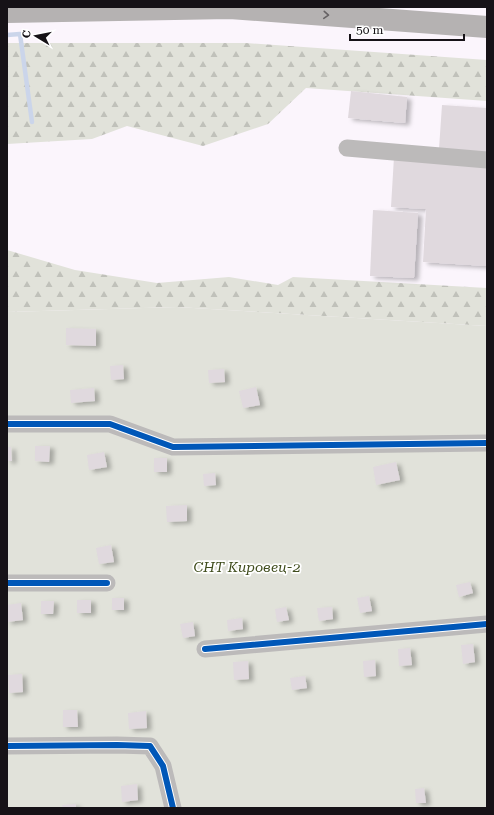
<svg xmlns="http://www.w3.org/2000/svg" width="494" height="815" viewBox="0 0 494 815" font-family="'Roboto Serif',serif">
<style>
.forest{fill:url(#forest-firs)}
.garden{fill:#e1e2da}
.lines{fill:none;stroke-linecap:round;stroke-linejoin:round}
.stream{stroke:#cbd5ea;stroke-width:4.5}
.building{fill:#e0d9de;filter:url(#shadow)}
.minor{stroke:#bcbaba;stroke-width:17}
.major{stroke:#b5b2b2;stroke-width:22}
.cycleway-casing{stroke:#fff;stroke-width:8}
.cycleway{stroke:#0057b8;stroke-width:6}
.oneway{stroke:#666264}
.labels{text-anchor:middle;stroke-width:3.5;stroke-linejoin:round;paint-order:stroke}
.park-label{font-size:14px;font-style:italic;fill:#3f4c1c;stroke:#fff}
</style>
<defs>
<pattern id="forest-firs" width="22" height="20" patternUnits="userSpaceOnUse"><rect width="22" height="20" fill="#e1e2da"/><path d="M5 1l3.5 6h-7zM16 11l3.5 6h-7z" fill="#c0c1ba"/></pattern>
<filter id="shadow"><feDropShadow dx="4.5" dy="2.5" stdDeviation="2" flood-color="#0004"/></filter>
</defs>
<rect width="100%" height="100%" fill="#fbf5fc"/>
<path class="forest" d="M7,43H246L487,60V101L306,88L268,124L203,146L127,126L92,139L7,144Z
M7,250L75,270L157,283L229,277L278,285L293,277L487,288V326L177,307L7,312Z"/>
<path class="garden" d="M177,307L487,326V808H7V312Z"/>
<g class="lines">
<path class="stream" d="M7,35L20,34L32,122"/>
</g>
<path class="building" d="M351,91L407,97L405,123L348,118Z
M442,105L487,108V152L439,149Z
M394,157L487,162V266L423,262L426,209L391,207Z
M373,210L418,213L414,278L370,276Z
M66,328L96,329V346L66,345Z
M123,365L124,379L111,380L110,366Z
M224,369L225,382L209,383L208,370Z
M256,387L260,405L243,408L239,391Z
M94,388L95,401L71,403L70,390Z
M35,446H50L49,462L35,461Z
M7,447H11L12,461H7Z
M104,452L107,467L89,470L87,455Z
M154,458H167V472H154Z
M396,462L400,480L376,485L373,467Z
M215,473L216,485L204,486L203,474Z
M187,505V521L167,522L166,506Z
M111,545L114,562L99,564L96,548Z
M470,582L473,593L459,597L456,585Z
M369,596L372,611L360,613L357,598Z
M112,598H124V610H112Z
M77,600H91V613H77Z
M41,601H54L53,614H41Z
M21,603L23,620L7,622V605Z
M286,607L289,620L277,622L275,609Z
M332,607L333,619L319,621L317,608Z
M242,618L243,629L228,631L227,620Z
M193,622L195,636L183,638L180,624Z
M473,644L475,662L463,664L461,645Z
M410,648L412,665L399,666L398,649Z
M375,660L376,676L364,677L363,661Z
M248,661L249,679L234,680L233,662Z
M22,674L23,692L9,693L8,675Z
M305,676L307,688L292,690L290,678Z
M63,710H77L78,727H63Z
M146,711L147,728L129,729L128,713Z
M137,784L138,800L122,802L121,786Z
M424,788L426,803H416L415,789Z
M76,804V808H63L62,805Z"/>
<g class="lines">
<path class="minor" d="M347,148L487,160
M7,424H110L173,447L487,443
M7,583H107
M205,649L487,624
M7,746L117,745L150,746L163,766L173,808"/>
<path class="major" d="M7,12L230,8L487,27"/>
<defs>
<path id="cycleway" d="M7,424H110L173,447L487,443
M7,583H107
M205,649L487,624
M7,746L117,745L150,746L163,766L173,808"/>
</defs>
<use href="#cycleway" class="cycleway-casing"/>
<use href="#cycleway" class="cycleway"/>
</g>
<defs><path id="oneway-chevron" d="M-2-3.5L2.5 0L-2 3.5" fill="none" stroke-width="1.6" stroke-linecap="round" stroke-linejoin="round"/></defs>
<use class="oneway" href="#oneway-chevron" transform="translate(326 15) rotate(4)"/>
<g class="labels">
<g class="park-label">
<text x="247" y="572">СНТ Кировец-2</text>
</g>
</g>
<rect width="494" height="815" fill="none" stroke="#161217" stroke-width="16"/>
<g transform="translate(36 36) rotate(280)" stroke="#ffffff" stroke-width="3" paint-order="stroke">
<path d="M0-3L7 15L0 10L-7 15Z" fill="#161217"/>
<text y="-6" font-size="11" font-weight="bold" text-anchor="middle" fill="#161217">С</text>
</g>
<path d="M350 34v6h114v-6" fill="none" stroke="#161217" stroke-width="2"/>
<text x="356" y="34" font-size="12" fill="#161217" stroke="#ffffff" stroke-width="3" paint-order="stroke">50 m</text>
</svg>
